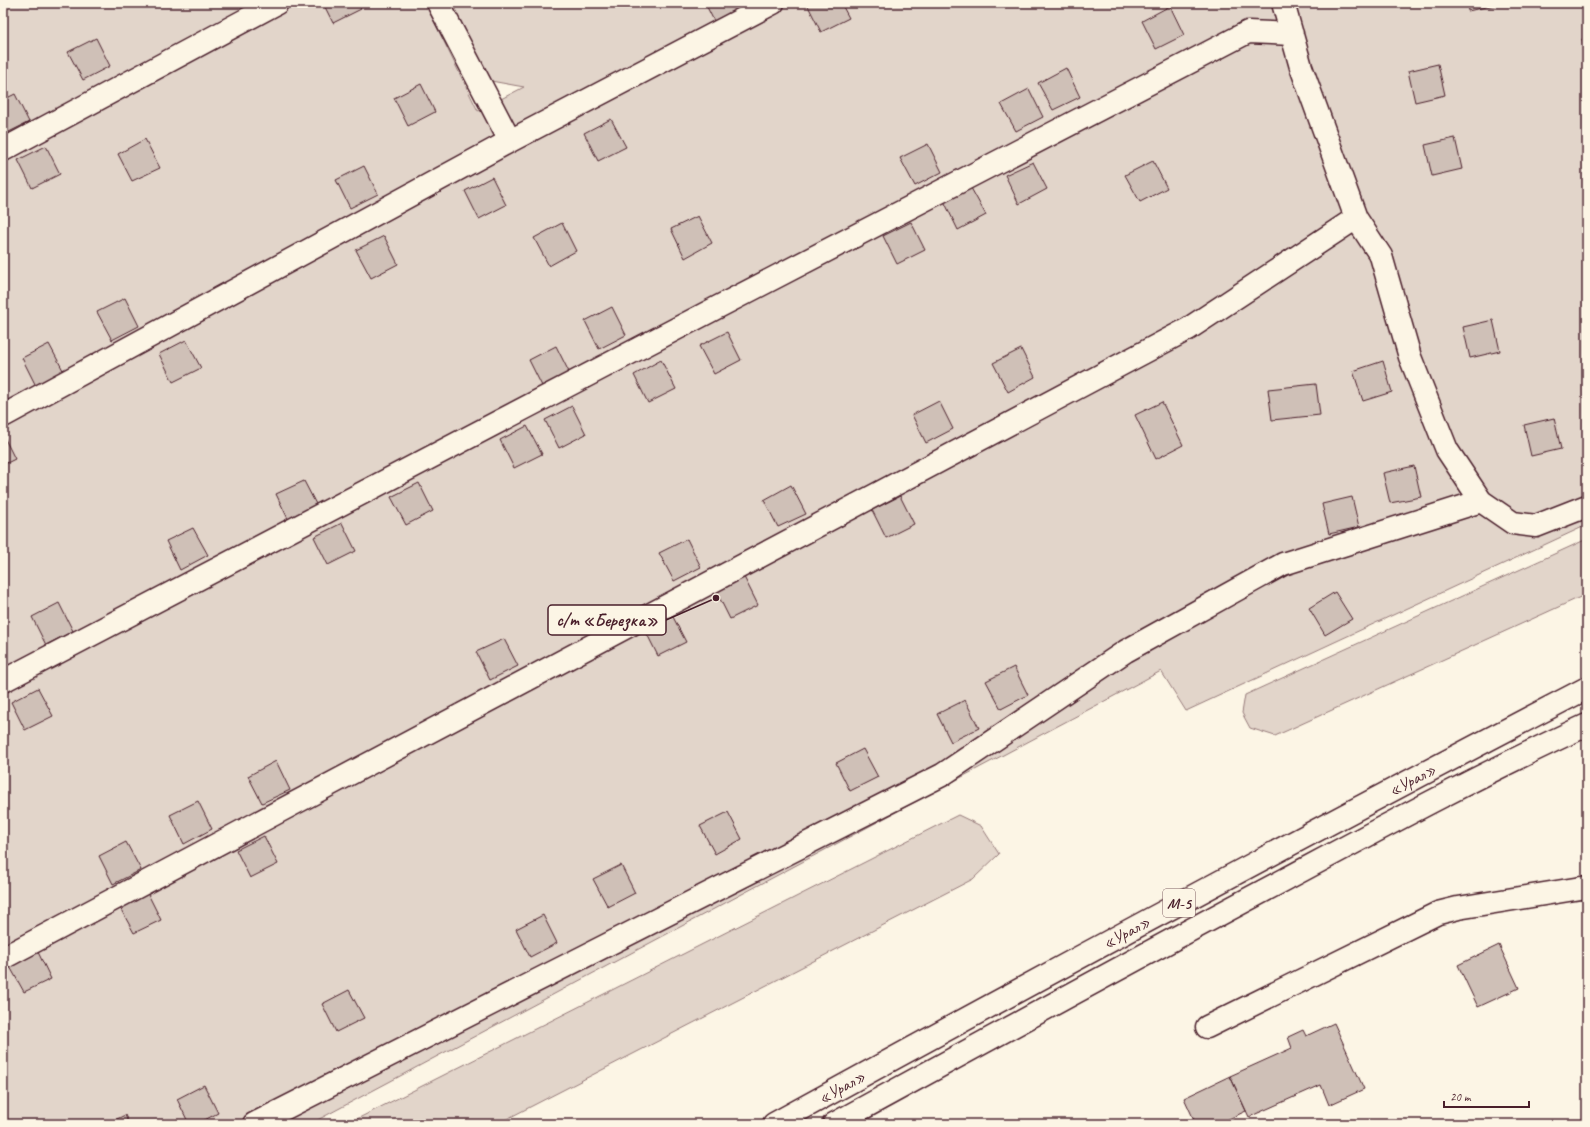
<svg xmlns="http://www.w3.org/2000/svg" width="1590" height="1127" viewBox="0 0 1590 1127" font-family="Caveat,sans-serif">
<style>
.green{fill:#e2d5ca;stroke:#967a7a}
.building{fill:#cfc0b7;stroke:#4a1f2b}
.lines{fill:none;stroke-linecap:round;stroke-linejoin:round}
.minor-casing{stroke:#4a1f2b;stroke-width:25}
.highway-casing{stroke:#4a1f2b;stroke-width:25}
.minor{stroke:#fcf5e5;stroke-width:22}
.highway{stroke:#fcf5e5;stroke-width:22}
.labels{text-anchor:middle;stroke-width:3;stroke-linejoin:round;paint-order:stroke}
.shield{fill:#fcf5e5;stroke:#7f5f63;stroke-width:1}
.shield-label{font-size:16px;font-weight:bold;fill:#4a1f2b}
.street-label{font-size:17px;fill:#4a1f2b;stroke:#fcf5e5}
.leader{fill:none;stroke:#4a1f2b;stroke-width:1.5}
.callout-dot{fill:#4a1f2b;stroke:#fcf5e5;stroke-width:1.5}
.callout{fill:#fcf5e5;stroke:#4a1f2b;stroke-width:1.5}
.callout-label{font-size:18px;text-anchor:middle;font-weight:bold;fill:#4a1f2b}
</style>
<rect width="100%" height="100%" fill="#fcf5e5"/>
<filter id="ink" filterUnits="userSpaceOnUse"><feTurbulence type="fractalNoise" baseFrequency=".025" numOctaves="2"/><feDisplacementMap in="SourceGraphic" scale="8" xChannelSelector="R" yChannelSelector="G"/><feConvolveMatrix kernelMatrix="1 2 1 2 8 2 1 2 1" color-interpolation-filters="sRGB"/></filter>
<g filter="url(#ink)">
<path class="green" d="M3,3H425L478,111L524,87L491,81L451,3H1587V525L1186,711L1161,671L310,1124H3Z
M1587,539V594L1275,736L1250,728L1242,713L1245,695Z
M958,815L981,826L999,854L973,879L497,1124H347Z"/>
<path class="building" d="M323,3H357L361,9L333,23Z
M705,3H740L743,9L715,23Z
M809,3H841L849,18L821,32L807,4Z
M1467,3H1498L1499,4L1468,11Z
M1170,6L1184,35L1156,49L1142,21Z
M96,38L110,66L83,80L68,52Z
M1587,38V61L1582,39Z
M1438,64L1445,95L1415,102L1408,71Z
M1066,68L1080,97L1053,110L1038,83Z
M421,84L435,112L408,126L394,98Z
M1029,89L1043,117L1016,131L1001,104Z
M15,94L29,122L3,135V100Z
M611,119L626,147L598,161L584,133Z
M1455,138L1462,169L1432,176L1425,145Z
M145,139L160,168L132,181L118,154Z
M928,144L942,172L915,186L900,158Z
M46,146L60,174L32,188L18,160Z
M1153,161L1167,188L1140,202L1125,175Z
M1033,162L1047,189L1019,204L1005,175Z
M364,166L378,194L350,208L336,180Z
M492,177L506,205L479,219L465,191Z
M971,188L986,215L958,230L944,201Z
M698,216L712,243L685,258L671,229Z
M911,222L925,250L897,264L883,236Z
M562,223L576,251L549,266L534,238Z
M384,236L398,264L371,278L356,250Z
M125,298L139,326L112,340L97,312Z
M612,307L626,335L599,349L585,321Z
M1493,320L1500,351L1470,358L1463,327Z
M727,332L741,360L714,374L699,346Z
M186,340L201,368L173,382L159,354Z
M49,344L64,372L36,386L22,358Z
M556,346L570,374L543,388L529,360Z
M1021,349L1035,377L1008,392L993,363Z
M661,360L676,389L648,403L634,375Z
M1383,361L1392,392L1363,401L1353,371Z
M1316,384L1320,415L1272,420L1268,389Z
M939,401L953,429L926,443L912,415Z
M1162,402L1183,445L1156,459L1135,415Z
M572,406L586,434L559,448L545,420Z
M1554,418L1561,449L1531,456L1524,425Z
M527,426L542,454L514,468L500,440Z
M3,435L15,459L3,465Z
M1414,466L1421,497L1390,503L1383,473Z
M304,481L318,508L290,523L276,494Z
M419,483L433,511L406,525L391,497Z
M791,485L806,514L778,527L764,500Z
M900,496L914,524L886,538L872,510Z
M1352,497L1359,527L1329,534L1322,504Z
M342,523L356,551L328,565L314,537Z
M193,528L208,555L180,570L166,541Z
M687,539L701,567L674,581L659,553Z
M744,577L758,605L730,619L716,591Z
M1335,592L1352,619L1325,635L1309,608Z
M59,603L73,631L46,645L32,617Z
M672,615L686,642L658,656L644,628Z
M504,639L518,666L490,680L476,652Z
M1014,667L1028,695L1001,709L986,681Z
M38,688L53,716L25,730L11,702Z
M965,700L979,728L951,742L937,714Z
M863,749L878,777L850,791L836,763Z
M276,761L290,790L262,803L248,776Z
M198,801L212,829L184,844L170,815Z
M728,812L742,839L715,854L700,826Z
M264,836L278,864L250,878L236,850Z
M126,842L141,870L113,884L99,856Z
M621,865L635,893L608,907L593,879Z
M147,892L161,920L134,933L119,906Z
M543,915L557,943L530,957L516,929Z
M1499,945L1519,988L1478,1007L1458,965Z
M37,950L51,979L24,992L9,965Z
M349,990L364,1018L336,1032L322,1004Z
M1334,1023L1364,1089L1329,1105L1321,1085L1249,1117L1230,1076L1292,1048L1288,1037L1303,1030L1306,1036Z
M1230,1076L1246,1111L1218,1124H1196L1184,1098Z
M204,1085L218,1113L197,1124H189L177,1099Z
M125,1115L129,1124H107Z"/>
<g class="lines">
<defs>
<path id="minor" d="M438,3L510,141
M1283,3L1301,67L1356,218L1381,256L1410,357L1447,450L1481,501
M3,150L277,3
M3,416L510,141L773,3
M3,681L718,307L1248,32L1292,34
M3,958L1188,329L1356,218
M1207,1027L1438,913L1458,908L1587,887
M254,1124L942,775L1126,651L1283,564L1481,501L1513,523L1536,526L1587,506"/>
<g id="highway">
<path id="s1" d="M774,1124C1043,976 1314,830 1587,688"/>
<path d="M834,1124C984,1042 1135,959 1286,879C1385,826 1485,772 1587,725"/>
</g>
</defs>
<use href="#minor" class="minor-casing"/>
<use href="#highway" class="highway-casing"/>
<use href="#minor" class="minor"/>
<use href="#highway" class="highway"/>
</g>
</g>
<g class="labels">
<rect class="shield" x="1163" y="889" width="32" height="28" rx="3"/>
<g class="shield-label">
<text x="1179" y="909">М-5</text>
</g>
<g class="street-label">
<text dy="6" stroke="none"><textPath href="#s1" startOffset="725">«Урал»</textPath></text>
<text dy="6" stroke="none"><textPath href="#s1" startOffset="401">«Урал»</textPath></text>
<text dy="6" stroke="none"><textPath href="#s1" startOffset="77">«Урал»</textPath></text>
</g>
</g>
<path class="leader" d="M716 598L666 620"/>
<circle class="callout-dot" cx="716" cy="598" r="4"/>
<rect class="callout" x="548" y="605" width="118" height="30" rx="4"/>
<g class="callout-label">
<text x="607" y="626">с/т «Березка»</text>
</g>
<rect width="1590" height="1127" fill="none" stroke="#fcf5e5" stroke-width="16"/>
<rect x="8" y="8" width="1574" height="1111" fill="none" stroke="#4a1f2b" stroke-width="1.5" filter="url(#ink)"/>
<path d="M1444 1101v6h85v-6" fill="none" stroke="#4a1f2b" stroke-width="2"/>
<text x="1450" y="1101" font-size="12" fill="#4a1f2b" stroke="#fcf5e5" stroke-width="3" paint-order="stroke">20 m</text>
</svg>
